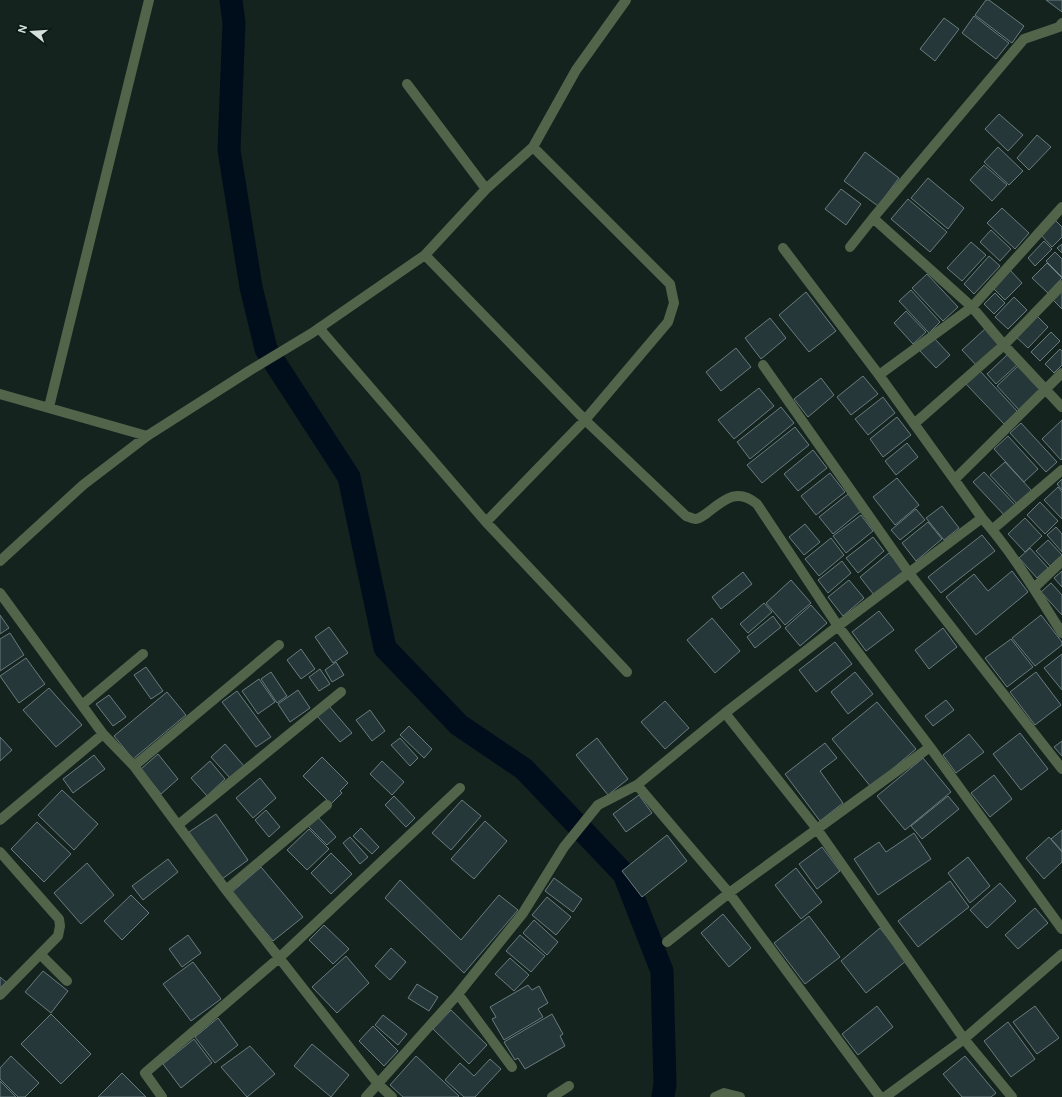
<svg xmlns="http://www.w3.org/2000/svg" width="1062" height="1097" viewBox="0 0 1062 1097" font-family="'DM Sans',sans-serif">
<style>
.lines{fill:none;stroke-linecap:round;stroke-linejoin:round}
.canal{stroke:#000e1c;stroke-width:23}
.building{fill:#263739;stroke:#697c7e}
.minor{stroke:#52654b;stroke-width:10}
</style>
<rect width="100%" height="100%" fill="#14231e"/>
<g class="lines">
<path class="canal" d="M231,0L234,23L229,150L251,287L266,349L349,477L385,648L459,725L524,769L624,874L662,971L665,1084L663,1097"/>
</g>
<path class="building" d="M986,0H989L1024,26L1012,43L975,15Z
M1046,0H1062V12Z
M974,16L1009,43L996,59L962,33Z
M944,18L959,29L935,61L920,49Z
M999,114L1023,135L1008,151L985,129Z
M1037,135L1051,147L1029,170L1017,158Z
M998,147L1023,171L1009,185L984,162Z
M865,152L899,178L878,206L844,181Z
M984,165L1007,185L992,201L970,180Z
M928,178L964,208L948,229L911,198Z
M841,189L861,204L846,225L825,209Z
M908,199L947,232L930,252L891,219Z
M1002,208L1029,233L1015,249L987,223Z
M1054,219L1062,227V237L1052,247L1040,234Z
M991,230L1011,249L1000,261L980,242Z
M1044,241L1052,249L1035,266L1028,258Z
M971,242L986,255L962,281L947,268Z
M1062,244V253L1057,248Z
M1055,252L1062,259V277L1046,261Z
M989,256L1000,266L974,294L964,284Z
M1047,263L1062,278L1048,293L1032,278Z
M1010,270L1022,283L1005,300L992,287Z
M927,274L958,307L943,321L912,288Z
M911,290L940,322L929,333L899,301Z
M1062,290V309L1053,300Z
M806,292L836,331L809,352L779,315Z
M995,293L1005,303L994,314L984,304Z
M1014,297L1027,310L1008,329L995,317Z
M906,311L926,332L913,344L894,323Z
M1035,314L1048,327L1028,348L1014,335Z
M770,318L786,338L761,359L745,338Z
M986,328L1000,344L977,366L962,350Z
M1051,332L1060,341L1040,361L1031,352Z
M934,338L950,355L936,368L920,351Z
M736,348L751,367L721,391L706,372Z
M1060,349L1062,351V365L1054,373L1045,364Z
M1009,353L1019,363L996,384L987,374Z
M1018,366L1040,390L1019,410L997,386Z
M980,371L1018,412L1004,424L966,384Z
M863,376L878,394L851,415L837,397Z
M821,378L834,395L808,417L794,399Z
M759,388L774,406L734,439L718,420Z
M883,397L895,413L868,435L855,419Z
M781,407L794,423L750,459L737,442Z
M897,417L911,435L883,457L870,439Z
M1062,420V459L1061,460L1042,439Z
M1021,423L1057,462L1046,472L1010,433Z
M795,427L809,445L762,483L747,465Z
M1008,436L1038,469L1024,482L994,449Z
M907,443L918,457L896,475L885,461Z
M813,450L827,468L798,491L784,474Z
M1005,462L1032,491L1018,505L990,475Z
M984,472L1016,506L1006,517L973,482Z
M830,473L845,492L816,515L801,496Z
M897,478L919,505L895,525L873,497Z
M1062,479V490L1057,484Z
M1058,487L1062,492V519L1044,500Z
M848,494L861,511L833,534L819,517Z
M1040,502L1058,521L1045,534L1027,515Z
M942,506L959,528L944,540L926,518Z
M916,509L925,520L900,540L891,530Z
M861,515L873,531L846,553L833,536Z
M1025,518L1042,536L1025,552L1008,534Z
M928,522L942,539L916,561L902,543Z
M805,524L820,542L804,555L789,537Z
M1056,527L1062,534V552L1047,535Z
M982,535L995,551L941,593L928,577Z
M873,537L884,551L858,573L846,558Z
M831,538L844,555L819,576L805,559Z
M1048,540L1062,555L1050,566L1036,551Z
M1030,548L1048,568L1037,578L1019,558Z
M889,553L904,571L874,595L860,577Z
M842,561L851,573L828,593L818,580Z
M1012,571L1028,592L976,635L946,597L974,574L988,591Z
M1062,571V587L1054,578Z
M743,572L752,584L721,609L712,597Z
M791,580L811,603L785,625L766,603Z
M849,580L864,598L843,616L828,597Z
M1051,583L1062,595V615L1041,592Z
M764,603L772,612L748,633L740,624Z
M811,605L827,623L800,646L785,628Z
M879,611L894,630L866,651L852,632Z
M0,615L9,628L0,634Z
M1041,615L1062,642V645L1035,666L1012,638Z
M773,616L781,627L755,648L747,637Z
M712,618L740,651L715,673L687,640Z
M329,627L348,653L333,663L315,637Z
M943,628L957,647L929,669L915,650Z
M10,633L24,655L0,671V639Z
M1011,639L1033,667L1007,687L985,658Z
M835,642L852,664L816,692L799,670Z
M301,649L315,669L301,679L287,660Z
M1062,654V690L1044,668Z
M26,658L45,684L19,703L0,676Z
M336,662L344,675L332,682L325,670Z
M146,667L163,691L151,699L134,675Z
M320,669L330,684L319,691L309,677Z
M271,672L287,696L277,703L261,679Z
M855,672L873,694L848,714L831,692Z
M1036,672L1061,705L1035,725L1010,692Z
M259,679L275,702L258,714L242,691Z
M49,688L82,725L56,747L23,710Z
M298,690L310,708L290,722L278,704Z
M237,691L271,737L256,747L222,702Z
M167,692L186,715L133,759L114,736Z
M109,695L126,717L113,726L96,704Z
M946,700L954,710L933,726L925,716Z
M665,701L689,728L665,749L641,722Z
M877,702L916,749L871,787L832,739Z
M329,706L352,733L340,742L317,716Z
M370,710L385,731L372,741L356,720Z
M409,726L432,749L424,758L400,735Z
M1020,733L1048,769L1021,790L993,754Z
M969,734L984,752L956,773L943,755Z
M0,737L12,750L0,761Z
M400,738L418,758L410,766L391,745Z
M597,738L628,779L608,795L576,755Z
M1062,741V756L1054,747Z
M825,743L837,758L820,771L843,803L820,821L785,774Z
M225,744L244,766L230,778L211,757Z
M158,754L178,779L161,794L141,769Z
M94,755L105,769L73,793L63,779Z
M322,757L348,783L340,791L342,793L331,804L303,776Z
M923,758L951,792L905,830L877,796Z
M210,761L225,779L207,796L191,778Z
M382,761L404,782L392,795L370,774Z
M994,775L1012,799L990,817L971,793Z
M260,778L276,798L253,818L236,798Z
M62,790L98,824L74,850L38,815Z
M639,795L652,813L626,832L613,814Z
M394,796L415,818L406,827L385,805Z
M948,796L959,809L922,839L911,826Z
M462,800L481,816L451,850L432,833Z
M266,810L280,827L269,837L255,820Z
M216,814L248,860L222,879L189,832Z
M317,816L336,837L327,845L307,825Z
M485,821L507,841L474,879L451,859Z
M37,822L71,854L44,882L11,849Z
M361,828L379,847L372,854L353,836Z
M309,829L329,849L307,870L287,850Z
M1062,830V851L1051,839Z
M914,833L931,859L878,895L854,859L879,842L886,852Z
M667,835L687,861L642,897L622,871Z
M350,837L368,857L360,864L343,843Z
M1049,837L1062,852V862L1044,879L1026,858Z
M822,847L840,871L817,889L799,864Z
M331,853L352,874L331,894L311,873Z
M968,857L990,886L970,903L948,873Z
M168,859L178,872L143,900L132,886Z
M87,863L114,895L81,924L54,893Z
M261,867L303,917L273,941L232,892Z
M796,868L822,902L801,919L775,885Z
M554,878L582,899L573,912L545,891Z
M400,880L461,940L499,895L518,910L464,973L385,898Z
M950,881L969,907L918,947L898,921Z
M1000,883L1016,901L987,928L970,910Z
M131,895L149,913L122,940L104,921Z
M547,897L571,917L556,935L532,915Z
M1035,908L1048,923L1018,949L1005,935Z
M723,914L751,948L729,967L701,933Z
M809,916L840,957L805,984L774,943Z
M534,920L558,942L547,955L523,933Z
M324,925L349,949L333,964L309,940Z
M880,928L906,961L866,993L841,961Z
M188,935L201,953L182,967L169,949Z
M520,935L545,956L531,972L506,951Z
M391,948L406,962L390,980L375,966Z
M346,956L369,983L337,1013L312,987Z
M510,958L529,975L514,991L495,974Z
M193,962L221,999L191,1021L163,984Z
M43,971L68,991L51,1013L25,992Z
M0,977L6,982L0,988Z
M417,984L438,997L429,1011L408,998Z
M528,985L532,990L539,986L548,1003L538,1009L543,1017L504,1040L492,1019L496,1017L490,1007Z
M877,1006L893,1027L858,1055L842,1034Z
M1035,1006L1059,1038L1037,1054L1013,1022Z
M451,1010L487,1045L469,1064L433,1029Z
M51,1014L91,1054L61,1084L21,1044Z
M552,1014L563,1034L560,1036L565,1046L525,1069L518,1058L515,1060L504,1042Z
M383,1015L407,1034L398,1045L375,1025Z
M218,1018L238,1045L215,1063L195,1037Z
M1008,1022L1035,1059L1011,1077L984,1041Z
M373,1026L398,1051L384,1066L359,1041Z
M194,1039L212,1063L181,1088L163,1064Z
M312,1044L349,1075L331,1097L294,1066Z
M250,1046L275,1074L247,1097L221,1067Z
M11,1056L39,1083L25,1097H18L0,1079V1068Z
M416,1056L459,1096L458,1097H403L390,1085Z
M965,1056L996,1093L991,1097H962L943,1074Z
M490,1059L501,1069L475,1097H464L445,1080L460,1063L474,1076Z
M122,1073L146,1097H98Z
M0,1081L16,1097H0Z"/>
<g class="lines">
<path class="minor" d="M1062,23L1059,27L1024,39L873,218L972,307L1004,345L1062,407
M407,84L486,189
M850,247L873,218
M783,248L879,375L982,518C1013,553 1037,594 1062,633
M425,255L585,420L686,516C689,517 693,519 695,519C699,519 704,515 707,513C724,500 737,487 757,504L838,626L930,747L1062,929
M319,328L486,522L627,672
M763,365L909,573L1062,769
M879,375L972,307L1062,207
M0,394L147,436
M49,407L149,0
M914,424L1004,345L1062,285
M955,479L1062,373
M486,522L585,420L668,322L674,303L670,284L533,147
M993,529L1062,470
M0,561L83,485L147,436L249,371L312,333L425,255L486,189L533,147L576,70L626,0
M1034,588L1062,561
M0,593L103,734L134,766L226,890L378,1084L392,1097
M82,705L143,654
M725,713L817,829L964,1039L1012,1097
M134,766L279,645
M637,785L729,893L880,1097
M0,820L103,734
M178,825L341,692
M0,852L59,919L60,926L58,936L0,995
M226,890L327,805
M667,942L729,893L930,747
M40,954L67,981
M458,994L512,1067
M162,1097L145,1073L279,958L460,788
M366,1097L458,994L523,913L564,847L598,805L637,785L725,713L838,626L982,518
M552,1097L569,1086
M715,1097L724,1093L740,1097
M885,1097L964,1039L1062,954"/>
</g>
<g transform="translate(32 32) rotate(287)" stroke="#0b1a15" stroke-width="3" paint-order="stroke">
<path d="M0-3L7 15L0 10L-7 15Z" fill="#d5dfdb"/>
<text y="-6" font-size="11" font-weight="bold" text-anchor="middle" fill="#d5dfdb">N</text>
</g>
</svg>
